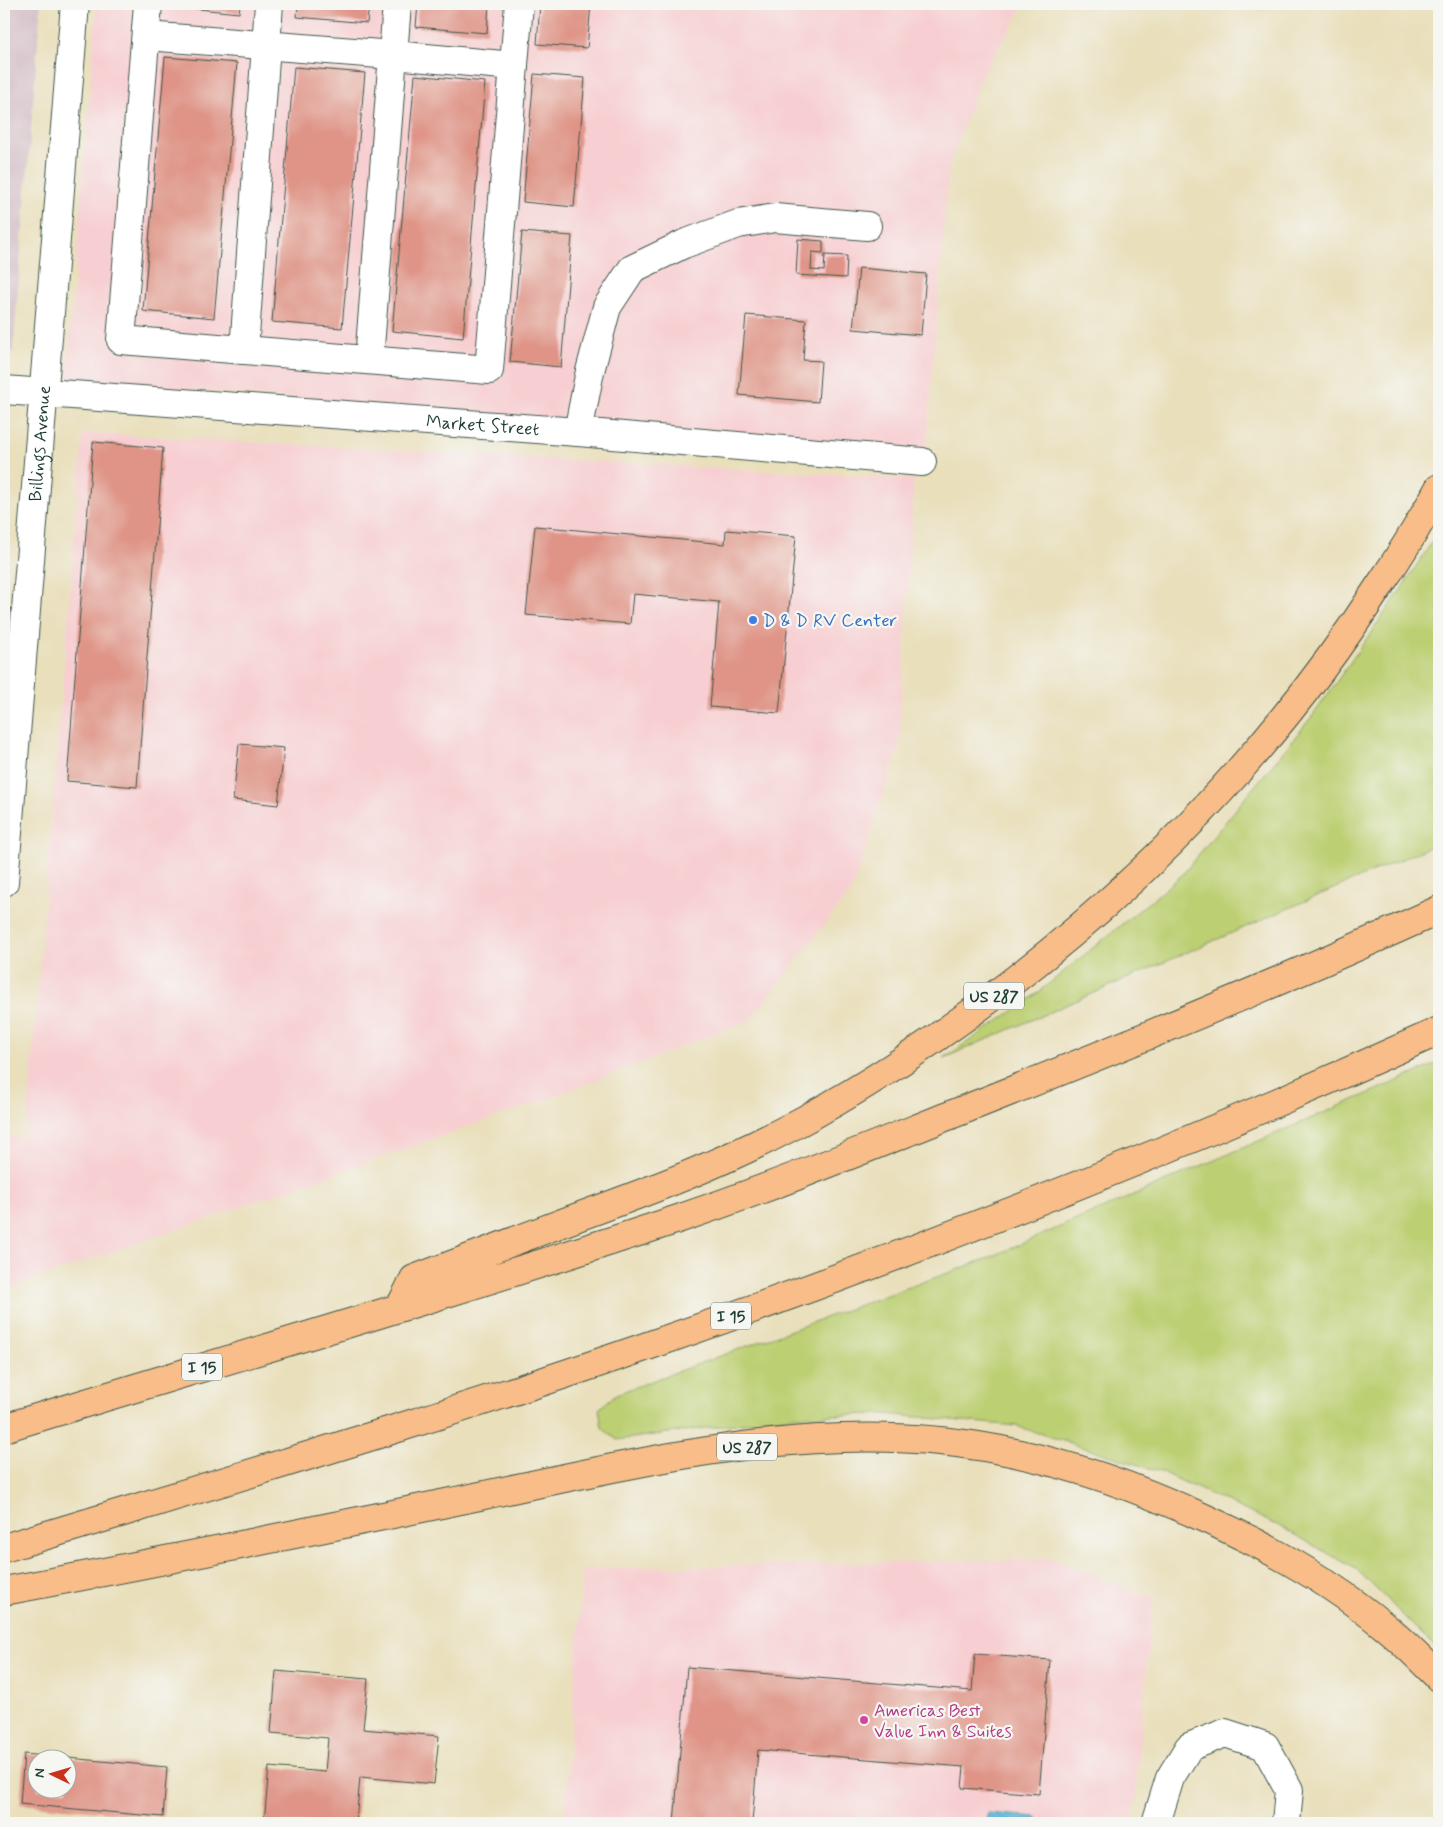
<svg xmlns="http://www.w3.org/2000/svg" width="1443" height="1827" viewBox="0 0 1443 1827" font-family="Mynerve,sans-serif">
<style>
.built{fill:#f7cfd2}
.industrial{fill:#d2bdc6}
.green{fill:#bccf72;stroke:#6e8653}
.water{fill:#58b5d7;stroke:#3c7986}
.building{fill:#df9487;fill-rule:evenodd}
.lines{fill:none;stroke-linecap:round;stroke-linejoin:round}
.minor-casing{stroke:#3d5548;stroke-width:30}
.highway-casing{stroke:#3d5548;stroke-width:30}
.minor{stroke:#fff;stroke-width:28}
.highway{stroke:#f8bd88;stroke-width:28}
.shop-dot{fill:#3f7fe0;stroke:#f6f6f2;stroke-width:2}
.hotel-dot{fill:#d1479c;stroke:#f6f6f2;stroke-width:2}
.labels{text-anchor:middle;stroke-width:4.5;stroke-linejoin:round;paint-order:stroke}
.shield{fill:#f6f6f2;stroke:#60746d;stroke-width:1}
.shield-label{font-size:16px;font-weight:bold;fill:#1f3d34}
.street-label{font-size:18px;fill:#1f3d34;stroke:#f6f6f2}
.shop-label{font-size:18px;fill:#366cbe;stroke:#f6f6f2;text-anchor:start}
.hotel-label{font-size:18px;fill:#b23c85;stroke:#f6f6f2;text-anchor:start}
</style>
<rect width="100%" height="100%" fill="#f6f6f2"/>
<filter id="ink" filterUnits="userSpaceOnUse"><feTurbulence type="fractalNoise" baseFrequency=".02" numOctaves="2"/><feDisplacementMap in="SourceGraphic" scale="10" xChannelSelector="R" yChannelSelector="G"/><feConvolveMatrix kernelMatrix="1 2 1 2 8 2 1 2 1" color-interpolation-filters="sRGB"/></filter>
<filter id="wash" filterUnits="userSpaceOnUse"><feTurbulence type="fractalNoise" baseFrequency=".0096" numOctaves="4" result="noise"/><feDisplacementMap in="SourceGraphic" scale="20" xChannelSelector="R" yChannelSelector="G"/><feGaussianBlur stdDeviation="1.12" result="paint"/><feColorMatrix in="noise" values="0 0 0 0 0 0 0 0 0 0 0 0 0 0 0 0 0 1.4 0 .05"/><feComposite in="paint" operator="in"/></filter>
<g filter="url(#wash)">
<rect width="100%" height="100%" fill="#e9dfbb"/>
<path class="built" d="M97,4H1024L980,79L949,165L926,451L66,380Z
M83,433L914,479L899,746L853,888L750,1020L558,1095L4,1290V1136L26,1137Z
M1050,1559L1153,1598L1133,1823H564L583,1569Z"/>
<path class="industrial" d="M4,4H41L13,352H4Z"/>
<path class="green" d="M1439,531V843L944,1058L1029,1000L1181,876L1314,714L1400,591Z
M1439,1063V1651L1356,1569L1279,1526L1164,1473L1016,1426L884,1414L795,1416L617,1440L602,1428L599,1409L616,1394L986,1259Z"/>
<path class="water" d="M987,1813L1037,1817V1823H986Z"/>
<g id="blocks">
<path class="building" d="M168,4H240L239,13L168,6Z
M298,4H369L367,23L297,17Z
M418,4H489L487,33L416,27Z
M540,4H591L587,48L537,44Z
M165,57L237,63L214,318L143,311Z
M294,67L365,73L342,328L272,322Z
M534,74L585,78L574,207L523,202Z
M415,75L485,82L463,338L392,331Z
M522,232L572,236L561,367L510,362Z
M798,239L823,241V253L812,252L811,270L824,271L825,255L847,256L846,278L796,275Z
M859,268L926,274L921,335L853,329Z
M746,315L806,320L803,360L821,361L818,402L739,395Z
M93,442L163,448L137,787L67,781Z
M535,526L725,544L726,530L796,536L779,713L710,707L719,602L633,594L630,624L526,615Z
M239,744L284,748L278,805L233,800Z
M975,1654L1050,1660L1039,1794L962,1788L964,1767L758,1750L752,1823H674L687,1667L972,1691Z
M276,1671L368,1679L363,1729L439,1736L434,1784L360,1777L356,1823H264L269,1767L325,1772L328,1738L271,1733Z
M24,1754L167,1767L163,1817L20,1804ZM38,1760H68V1790H38Z"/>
</g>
</g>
<g filter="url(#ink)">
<use href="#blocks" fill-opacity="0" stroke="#3d5548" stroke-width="1"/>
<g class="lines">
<defs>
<g id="minor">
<path d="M148,4L121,340L489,370L519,4"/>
<path d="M146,36L393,55L514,66"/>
<path d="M244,350L269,4"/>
<path d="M369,360L397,4"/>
<path id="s1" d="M4,390L578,432L922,462"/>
<path d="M578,432L590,371L607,307L632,269L684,244L738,224L775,218L867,226"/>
<path id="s2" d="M4,882L75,4"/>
<path d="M1156,1823L1170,1778L1189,1747L1225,1733L1265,1746L1289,1790L1286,1823"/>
</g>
<path id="highway" d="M400,1307L414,1279C470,1258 526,1237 583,1215C652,1190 720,1164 785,1130C860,1091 932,1043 999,992C1148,879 1278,743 1380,585C1401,554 1421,522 1439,488
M4,1428C229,1359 455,1293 678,1219C773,1187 865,1149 958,1112C1120,1048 1281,982 1439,910
M4,1548C224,1481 445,1417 662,1341C926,1249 1185,1146 1439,1031
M4,1591C153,1563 302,1533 451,1502C607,1470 781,1424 940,1441C1031,1450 1119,1479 1202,1517C1267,1546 1329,1580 1384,1626C1404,1642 1421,1660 1439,1678"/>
</defs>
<use href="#minor" class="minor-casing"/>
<use href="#highway" class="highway-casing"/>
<use href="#minor" class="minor"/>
<use href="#highway" class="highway"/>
</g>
</g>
<circle class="shop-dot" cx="753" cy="620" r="5"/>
<circle class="hotel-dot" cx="864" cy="1720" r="5"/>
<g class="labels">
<g class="shield">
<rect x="964" y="982.5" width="60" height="27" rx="4"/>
<rect x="711" y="1302.5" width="40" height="27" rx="4"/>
<rect x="182" y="1353.5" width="40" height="27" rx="4"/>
<rect x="717" y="1433.5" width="60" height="27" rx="4"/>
</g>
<g class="shield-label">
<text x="994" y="1002">US 287</text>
<text x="731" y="1322">I 15</text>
<text x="202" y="1373">I 15</text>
<text x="747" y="1453">US 287</text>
</g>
<g class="street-label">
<text dy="6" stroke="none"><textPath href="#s1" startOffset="480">Market Street</textPath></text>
<text dy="6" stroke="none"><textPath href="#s2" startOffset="440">Billings Avenue</textPath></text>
</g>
<g class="shop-label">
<text x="763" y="626">D &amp; D RV Center</text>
</g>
<g class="hotel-label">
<text x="874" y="1716">Americas Best<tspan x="874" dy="21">Value Inn &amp; Suites</tspan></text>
</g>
</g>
<rect width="1443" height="1827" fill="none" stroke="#f6f6f2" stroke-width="20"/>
<g transform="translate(52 1774) rotate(275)"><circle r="24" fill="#f6f6f2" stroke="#a0aca6"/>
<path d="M0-4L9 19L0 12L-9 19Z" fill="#c8321e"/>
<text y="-8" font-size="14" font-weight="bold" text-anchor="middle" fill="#1f3d34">N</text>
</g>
</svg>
